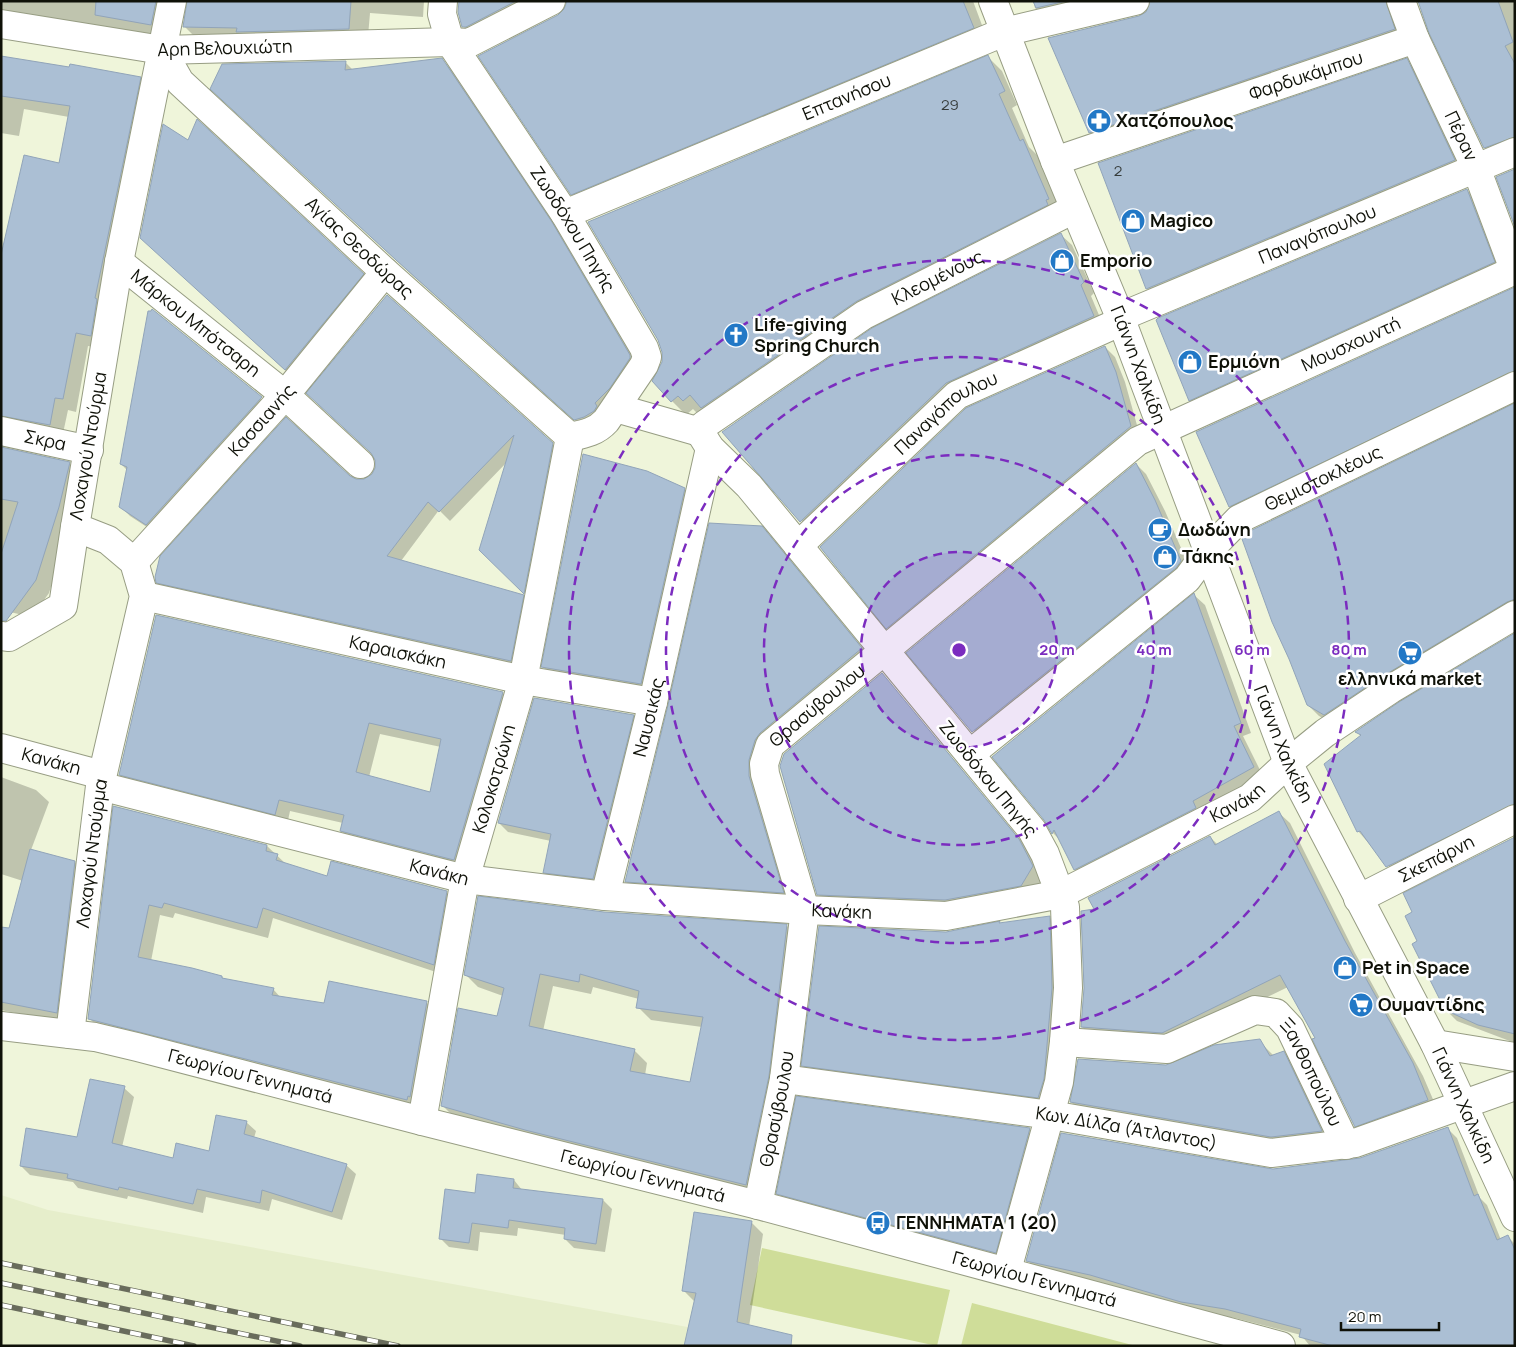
<svg xmlns="http://www.w3.org/2000/svg" width="1516" height="1347" viewBox="0 0 1516 1347" font-family="Manrope,sans-serif">
<style>
.built{fill:#e6eecb}
.green{fill:#cfdd99}
.shadow{fill:#0003;fill-rule:evenodd}
.building{fill:#abbfd4;stroke:#91a4b9;fill-rule:evenodd}
.lines{fill:none;stroke-linecap:round;stroke-linejoin:round}
.street-casing{stroke:#979d83;stroke-width:30}
.secondary-casing{stroke:#979d83;stroke-width:30}
.street{stroke:#fff;stroke-width:28}
.secondary{stroke:#fff;stroke-width:28}
.rail-casing{stroke:#696c5c;stroke-width:5.5}
.rail{stroke:#fff;stroke-width:4;stroke-dasharray:11;stroke-linecap:butt}
.ring{fill:none;stroke:#7b2cbf;stroke-width:2.5;stroke-dasharray:9 6}
.labels{text-anchor:middle;stroke-width:5;stroke-linejoin:round;paint-order:stroke}
.number-label{font-size:15px;fill:#363c3b}
.street-label{font-size:18px;fill:#0f1108;stroke:#fff}
.poi-label{font-size:18px;font-weight:bold;fill:#0f1108;stroke:#fff;text-anchor:start}
.centre{fill:#7b2cbf;stroke:#fff;stroke-width:2.5}
.ring-label{font-size:15px;text-anchor:middle;font-weight:bold;fill:#7b2cbf;stroke:#fff;stroke-width:5;stroke-linejoin:round;paint-order:stroke}
</style>
<rect width="100%" height="100%" fill="#eff5da"/>
<path class="built" d="M1,1195L48,1210L791,1346H1Z"/>
<path class="green" d="M762,1248L950,1290L937,1346L750,1305Z
M972,1303L1136,1346H961Z"/>
<path class="shadow" d="M1,1H424L423,17L370,13L367,48L203,45L184,26L187,4L179,10L170,43L1,13Z
M460,1H568L480,43L463,26Z
M568,1H973L989,44L588,210L572,194L559,16L565,10Z
M1033,1H1130L1048,21L1035,8Z
M1151,1H1397L1406,42L1102,145L1090,132L1140,17L1146,14Z
M1426,1H1515V152L1496,158L1485,147Z
M1,57L140,78L153,91L104,349L88,346L76,412L68,410L62,438L1,436V250H4L60,165L69,117L24,109L19,136L1,133Z
M988,57L1002,71L1017,105L1012,108L1029,147L1037,155L1062,213L869,316L716,421L704,408L698,414L693,409L686,415L672,401L660,342Z
M442,60L458,76L567,239L645,371L591,435L413,276L228,104L345,62L354,71Z
M1406,60L1418,72L1466,172L1159,300L1147,289Z
M189,142L363,274L376,288L299,383L155,251Z
M1467,190L1477,201L1504,273L1200,410L1190,400Z
M1061,235L1072,245L1094,293L1091,296L1104,327L957,394L812,532L724,432Z
M1515,291V385L1241,517L1230,506Z
M387,296L562,454L534,602L481,550L507,462L450,521L439,510L401,561L523,596L533,606L520,670L168,592L158,582L349,477L356,480H365L373,475L376,468Z
M153,311L270,407L156,533L130,516L121,507L128,471L121,464Z
M1105,347L1115,357L1125,382L1140,436L897,637L887,628Z
M1515,405V614L1336,725L1319,716L1308,705Z
M1,448L69,463L82,476L72,520L49,593L32,617L1,610Z
M1136,464L1146,474L1165,511L1191,571L983,741L908,653Z
M684,489L694,499L651,693L553,677L543,667Z
M771,537L871,658L769,742L792,902L635,891L626,881Z
M1194,595L1205,605L1251,733L1243,736L1264,778L1086,880L1075,869L1062,842L1053,833L1045,820Z
M1515,635V818L1398,877L1358,831L1361,736L1357,732Z
M882,674L1030,851L1043,878L1032,896L956,911L829,905L818,894Z
M503,693L514,704L466,871L353,842L341,831L343,823L290,811L287,825L132,786L120,774ZM380,734L441,747L431,793L369,777Z
M633,716L643,725L602,888L554,882L544,872L551,841L508,832L499,823Z
M1,777L36,790L49,802L31,850L75,862L87,874L69,1024L1,1010V931L46,944L23,881L1,874Z
M114,807L267,846L287,865L328,878L446,892L457,903L445,975L273,918L268,938L175,913L173,918L160,915L151,961L222,977L225,980L273,989L281,998L325,1005L330,983L427,1003L438,1014L421,1107L100,1029L89,1018Z
M1279,813L1290,823L1355,953L1423,1076L1438,1111L1366,1136L1356,1126L1316,1038L1288,987L1173,1043L1093,1038L1082,1027L1096,910L1210,837L1218,845Z
M1515,838V1043L1457,1021L1446,1010L1419,942Z
M604,913L787,926L800,938L759,1197L455,1118L442,1105L497,1017L503,996L478,987L465,974ZM553,986L591,994L593,987L639,999L638,1007L651,1020L702,1027L691,1083L645,1075L647,1063L634,1050L543,1031Z
M1049,917L1059,927L1048,1107L813,1075L803,1065L946,933Z
M1259,1041L1274,1056L1283,1052L1297,1065L1334,1144L1286,1150L1084,1115L1071,1102L1167,1066Z
M124,1088L134,1097L122,1147L174,1159L210,1152L246,1122L256,1131L254,1138L346,1165L356,1174L342,1220L272,1199L269,1211L206,1197L203,1213L128,1196L127,1199L78,1188L73,1182L30,1175L21,1166L78,1138Z
M1447,1128L1457,1138L1480,1198L1487,1205L1501,1240L1508,1237L1515,1244V1346H1310L1301,1335L1235,1318L1192,1311L1037,1270L1027,1260L1273,1170L1360,1159Z
M1029,1129L1040,1140L1006,1263L789,1204L778,1193Z
M514,1180L522,1190L603,1200L612,1209L605,1252L574,1248L565,1239L566,1235L518,1228L517,1236L480,1232L478,1251L449,1247L440,1238L476,1194Z
M751,1222L763,1234L749,1327L685,1346L695,1302L683,1290Z"/>
<path class="building" d="M96,1H156L151,25L95,15Z
M187,1H351L349,29L236,32L237,28L183,27Z
M459,1H516L466,27H462L458,12Z
M567,1H963L974,28L571,195L478,56L558,15L564,9Z
M1033,1H1066L1036,8Z
M1150,1H1386L1395,29L1089,133L1048,38L1139,16L1146,12Z
M1418,1H1498L1513,42L1505,46L1515,64V137L1484,148L1429,33Z
M988,55L1005,91L999,94L1020,141L1023,139L1049,199L1046,200L1048,205L857,301L701,408L690,395L683,401L678,396L671,402L652,381L662,362V352L658,340L588,222Z
M1,56L69,67L70,64L141,77L95,298L97,299L91,336L76,333L63,399L55,398L50,425L1,416V255L24,155L59,163L70,106L1,96Z
M442,58L552,222L630,355V358L610,388L595,403L597,406L594,411L584,417L574,420L396,260L210,89L222,64L346,61L345,70Z
M1407,58L1455,160L1146,289L1098,163Z
M197,119L364,274L285,370L140,238L163,124L188,140Z
M1515,169V227L1496,177Z
M1467,189L1495,262L1189,401L1156,320L1158,318Z
M1061,233L1084,282L1081,285L1094,316L946,383L800,522L722,432L872,328Z
M1515,287V371L1229,507L1196,432Z
M387,295L553,443L524,594L479,550L514,435L439,512L428,502L387,556L524,595L511,661L156,583L155,577L160,556L286,417L350,476L356,479H364L372,474L375,468V460L371,453L306,393Z
M152,309L262,397L146,525L119,507L127,467L120,464L148,311H151Z
M1105,346L1116,372L1131,426L886,629L820,547L966,408Z
M1515,403V599L1507,602L1383,676L1324,715L1307,705L1289,659L1272,622L1242,539L1248,532Z
M1,447L70,462L59,507L36,580L6,621H1V554L18,502L1,499Z
M583,454L647,471L685,488L641,684L541,667Z
M1136,463L1155,500L1181,561L1176,568L972,732L906,653Z
M709,523L762,526L862,648L760,733L755,740L749,760V776L784,893L625,882L668,705Z
M1194,593L1241,723L1234,726L1254,767L1193,801L1196,808L1074,870L1054,830L1052,834L1044,820L992,757Z
M156,615L503,692L454,860L340,831L344,815L279,800L275,815L119,775ZM369,723L441,739L430,792L356,772Z
M1515,633V804L1386,867L1360,831L1357,832L1324,764L1361,735L1355,732L1399,702Z
M882,673L1019,839L1033,866L1021,886L945,900L817,895L780,766L784,754Z
M534,698L634,715L593,879L543,873L551,834L498,823Z
M113,806L267,845L266,851L278,854L276,860L327,876L331,861L447,891L434,965L263,908L257,928L164,903L162,908L149,905L138,957L192,968L222,976V978L274,988L272,995L324,1003L329,981L427,1001L410,1097L408,1096L407,1100L88,1019Z
M1279,811L1345,941L1413,1063L1428,1100L1355,1127L1312,1039L1315,1038L1280,975L1162,1033L1081,1027L1084,988L1081,911L1094,909L1088,898L1210,836L1215,845Z
M1515,837V1034L1478,1025L1445,1010L1412,944L1417,941L1405,916L1412,912L1403,893Z
M30,849L75,861L57,1013L1,1002V927L9,928Z
M478,896L604,912L787,924L769,1076L746,1185L525,1130L441,1106L458,1008L497,1016L504,988L464,975ZM540,974L579,982L580,974L639,991L636,1008L703,1017L690,1082L630,1071L635,1049L529,1026Z
M1050,916L1052,988L1044,1079L1038,1098L801,1066L819,926L946,932L1000,921L999,923Z
M1260,1039L1270,1056L1284,1051L1322,1131L1271,1137L1070,1102L1078,1059L1166,1065L1214,1045Z
M90,1079L125,1086L112,1143L173,1158L176,1143L209,1151L216,1115L247,1121L244,1134L347,1164L332,1212L262,1190L260,1203L197,1189L193,1204L119,1187L118,1190L67,1178L68,1174L20,1166L26,1128L77,1137Z
M796,1096L1030,1128L996,1253L776,1194Z
M1448,1127L1474,1196L1478,1194L1497,1240L1508,1235L1515,1250V1346H1333L1299,1337L1301,1329L1225,1309L1181,1302L1090,1275L1026,1261L1061,1133L1273,1169L1360,1158Z
M477,1174L514,1179L513,1188L603,1199L596,1244L564,1239L565,1228L509,1220L508,1228L472,1223L469,1243L439,1239L445,1189L475,1193Z
M694,1212L752,1221L737,1322L792,1335L791,1346H684L696,1293L682,1291Z"/>
<g class="lines">
<defs>
<g id="street">
<path id="s1" d="M443,1L442,14L450,42L565,214L644,348L647,357L644,365L606,421C596,432 584,434 570,437"/>
<path id="s2" d="M1401,1L1415,39L1476,168L1515,272"/>
<path id="s3" d="M1,24L162,50L450,42L469,43L551,1"/>
<path id="s4" d="M162,50L180,82L385,272L570,437"/>
<path id="s5" d="M1055,161L1415,39"/>
<path id="s6" d="M565,214L1004,32L1135,1"/>
<path id="s7" d="M119,262L285,395L360,464"/>
<path id="s8" d="M1120,317L1515,152"/>
<path d="M616,408L700,432"/>
<path id="s9" d="M1,431L89,450"/>
<path id="s10" d="M798,546L957,395L1122,321"/>
<path id="s11" d="M134,562L285,395L385,272"/>
<path id="s12" d="M144,596L523,680L653,702"/>
<path d="M1,636L9,637L63,606L75,527"/>
<path id="s13" d="M1,748L102,775"/>
<path id="s14" d="M970,754L1187,579L1207,552L1239,519L1515,386"/>
<path id="s15" d="M100,786L465,879L605,896L805,910L946,916L1061,894L1250,798L1288,763L1325,733L1391,689L1515,615"/>
<path id="s16" d="M605,896L653,702L710,448"/>
<path id="s17" d="M1358,899L1515,819"/>
<path id="s18" d="M70,1034L100,786L144,596L134,562L108,540L75,527L119,262L172,1"/>
<path id="s19" d="M1064,1042L1167,1049L1255,1010L1276,1013L1290,1028L1346,1145"/>
<path id="s20" d="M784,1079L1051,1115L1271,1153L1355,1143L1515,1086"/>
<path id="s21" d="M422,1121L465,879L523,680L570,437"/>
<path id="s22" d="M758,1205L784,1079L805,910L765,774L764,764L770,745L1138,441L1515,270"/>
<path id="s23" d="M1007,1270L1059,1082L1064,1042L1068,988L1065,907L1045,854L1032,830L749,486L710,448L700,432L704,425L864,315L1074,209"/>
</g>
<g id="secondary">
<path id="s24" d="M993,1L1055,161L1120,317L1288,763L1435,1044L1515,1217"/>
<path id="s25" d="M1,1026L95,1037L137,1047L422,1121L758,1205L1281,1346"/>
<path d="M1435,1044L1515,1057"/>
</g>
</defs>
<use href="#street" class="street-casing"/>
<use href="#secondary" class="secondary-casing"/>
<use href="#street" class="street"/>
<use href="#secondary" class="secondary"/>
<defs>
<path id="rail" d="M1,1263L398,1346
M1,1283L300,1346
M1,1305L194,1346"/>
</defs>
<use href="#rail" class="rail-casing"/>
<use href="#rail" class="rail"/>
</g>
<circle cx="959" cy="650" r="98" fill="#7b2cbf" fill-opacity=".12"/>
<g class="ring">
<circle cx="959" cy="650" r="98"/>
<circle cx="959" cy="650" r="195"/>
<circle cx="959" cy="650" r="293"/>
<circle cx="959" cy="650" r="390"/>
</g>
<defs>
<symbol id="pharmacy-disc" viewBox="-11 -11 22 22"><circle r="9.5" fill="#2278c6" stroke="#fff"/><path d="M-2-6h4v4h4v4h-4v4h-4v-4h-4v-4h4Z" fill="#fff"/></symbol>
<symbol id="shop-disc" viewBox="-11 -11 22 22"><circle r="9.5" fill="#2278c6" stroke="#fff"/><path d="M-5-2.5h2.3a2.7 3.5 0 0 1 5.4 0H5L5.5 6h-11ZM-1.5-2.5h3a1.5 2.3 0 0 0-3 0Z" fill="#fff"/></symbol>
<symbol id="church-disc" viewBox="-11 -11 22 22"><circle r="9.5" fill="#2278c6" stroke="#fff"/><path d="M-1.2-6h2.4v3.5h3.3v2.4h-3.3V6h-2.4V-.1h-3.3v-2.4h3.3Z" fill="#fff"/></symbol>
<symbol id="cafe-disc" viewBox="-11 -11 22 22"><circle r="9.5" fill="#2278c6" stroke="#fff"/><path d="M-5.5-4.5H6V0H3Q3 3.5 0 3.5H-2.5Q-5.5 3.5-5.5 0ZM3-3.2v2h1.7v-2ZM-6 4.5H4V6H-6Z" fill="#fff"/></symbol>
<symbol id="supermarket-disc" viewBox="-11 -11 22 22"><circle r="9.5" fill="#2278c6" stroke="#fff"/><path d="M-6-5.5h2.5l.6 2H6L4.5 2H-2.5L-4.4-4H-6ZM-1.5 3.2a1.3 1.3 0 1 0 .1 0ZM3 3.2a1.3 1.3 0 1 0 .1 0Z" fill="#fff"/></symbol>
<symbol id="bus-disc" viewBox="-11 -11 22 22"><circle r="9.5" fill="#2278c6" stroke="#fff"/><path d="M-5-6H5V4H4V6H2V4H-2V6H-4V4H-5ZM-3.5-4V0h7V-4ZM-3.5 1.2v1.5H-2V1.2ZM2 1.2v1.5H3.5V1.2Z" fill="#fff"/></symbol>
</defs>
<g fill-rule="evenodd">
<use href="#pharmacy-disc" x="1085" y="107" width="28" height="28"/>
<use href="#shop-disc" x="1119" y="207" width="28" height="28"/>
<use href="#shop-disc" x="1048" y="247" width="28" height="28"/>
<use href="#church-disc" x="722" y="321" width="28" height="28"/>
<use href="#shop-disc" x="1176" y="348" width="28" height="28"/>
<use href="#cafe-disc" x="1146" y="516" width="28" height="28"/>
<use href="#shop-disc" x="1151" y="543" width="28" height="28"/>
<use href="#supermarket-disc" x="1396" y="639" width="28" height="28"/>
<use href="#shop-disc" x="1331" y="954" width="28" height="28"/>
<use href="#supermarket-disc" x="1347" y="991" width="28" height="28"/>
<use href="#bus-disc" x="864" y="1209" width="28" height="28"/>
</g>
<g class="labels">
<g class="number-label">
<text x="950" y="110">29</text>
<text x="1118" y="176">2</text>
</g>
<g class="street-label">
<text dy="6" stroke="none"><textPath href="#s3" startOffset="226">Αρη Βελουχιώτη</textPath></text>
<text dy="6" stroke="none"><textPath href="#s5" startOffset="265">Φαρδυκάμπου</textPath></text>
<text dy="6" stroke="none"><textPath href="#s6" startOffset="305">Επτανήσου</textPath></text>
<text dy="6" stroke="none"><textPath href="#s2" startOffset="148">Πέραν</textPath></text>
<text dy="6" stroke="none"><textPath href="#s1" startOffset="266">Ζωοδόχου Πηγής</textPath></text>
<text dy="6" stroke="none"><textPath href="#s8" startOffset="214">Παναγόπουλου</textPath></text>
<text dy="6" stroke="none"><textPath href="#s4" startOffset="281">Αγίας Θεοδώρας</textPath></text>
<text dy="6" stroke="none"><textPath href="#s23" startOffset="1258">Κλεομένους</textPath></text>
<text dy="6" stroke="none"><textPath href="#s7" startOffset="98">Μάρκου Μπότσαρη</textPath></text>
<text dy="6" stroke="none"><textPath href="#s22" startOffset="1182">Μουσχουντή</textPath></text>
<text dy="6" stroke="none"><textPath href="#s24" startOffset="392">Γιάννη Χαλκίδη</textPath></text>
<text dy="6" stroke="none"><textPath href="#s10" startOffset="200">Παναγόπουλου</textPath></text>
<text dy="6" stroke="none"><textPath href="#s11" startOffset="191">Κασσιανής</textPath></text>
<text dy="6" stroke="none"><textPath href="#s9" startOffset="45">Σκρα</textPath></text>
<text dy="6" stroke="none"><textPath href="#s18" startOffset="632">Λοχαγού Ντούρμα</textPath></text>
<text dy="6" stroke="none"><textPath href="#s14" startOffset="452">Θεμιστοκλέους</textPath></text>
<text dy="6" stroke="none"><textPath href="#s12" startOffset="260">Καραισκάκη</textPath></text>
<text dy="6" stroke="none"><textPath href="#s22" startOffset="532">Θρασύβουλου</textPath></text>
<text dy="6" stroke="none"><textPath href="#s16" startOffset="184">Ναυσικάς</textPath></text>
<text dy="6" stroke="none"><textPath href="#s24" startOffset="798">Γιάννη Χαλκίδη</textPath></text>
<text dy="6" stroke="none"><textPath href="#s13" startOffset="52">Κανάκη</textPath></text>
<text dy="6" stroke="none"><textPath href="#s21" startOffset="350">Κολοκοτρώνη</textPath></text>
<text transform="translate(988 779) rotate(51)" y="6">Ζωοδόχου Πηγής</text>
<text dy="6" stroke="none"><textPath href="#s15" startOffset="1175">Κανάκη</textPath></text>
<text dy="6" stroke="none"><textPath href="#s18" startOffset="182">Λοχαγού Ντούρμα</textPath></text>
<text dy="6" stroke="none"><textPath href="#s17" startOffset="88">Σκεπάρνη</textPath></text>
<text dy="6" stroke="none"><textPath href="#s15" startOffset="350">Κανάκη</textPath></text>
<text dy="6" stroke="none"><textPath href="#s15" startOffset="755">Κανάκη</textPath></text>
<text dy="6" stroke="none"><textPath href="#s19" startOffset="290">Ξανθοπούλου</textPath></text>
<text dy="6" stroke="none"><textPath href="#s25" startOffset="255">Γεωργίου Γεννηματά</textPath></text>
<text dy="6" stroke="none"><textPath href="#s24" startOffset="1202">Γιάννη Χαλκίδη</textPath></text>
<text dy="6" stroke="none"><textPath href="#s22" startOffset="98">Θρασύβουλου</textPath></text>
<text dy="6" stroke="none"><textPath href="#s20" startOffset="346">Κων. Δίλζα (Άτλαντος)</textPath></text>
<text dy="6" stroke="none"><textPath href="#s25" startOffset="660">Γεωργίου Γεννηματά</textPath></text>
<text dy="6" stroke="none"><textPath href="#s25" startOffset="1065">Γεωργίου Γεννηματά</textPath></text>
</g>
<g class="poi-label">
<text x="1116" y="127">Χατζόπουλος</text>
<text x="1150" y="227">Magico</text>
<text x="1080" y="267">Emporio</text>
<text x="754" y="331">Life-giving<tspan x="754" dy="21">Spring Church</tspan></text>
<text x="1208" y="368">Ερμιόνη</text>
<text x="1178" y="536">Δωδώνη</text>
<text x="1182" y="563">Τάκης</text>
<text x="1410" y="685" text-anchor="middle">ελληνικά market</text>
<text x="1362" y="974">Pet in Space</text>
<text x="1378" y="1011">Ουμαντίδης</text>
<text x="896" y="1229">ΓΕΝΝΗΜΑΤΑ 1 (20)</text>
</g>
</g>
<circle cx="959" cy="650" r="8" class="centre"/>
<g class="ring-label">
<text x="1057" y="655">20 m</text>
<text x="1154" y="655">40 m</text>
<text x="1252" y="655">60 m</text>
<text x="1349" y="655">80 m</text>
</g>
<rect width="1516" height="1347" fill="none" stroke="#0f1108" stroke-width="5"/>
<path d="M1341 1322v8h98v-8" fill="none" stroke="#0f1108" stroke-width="2.5"/>
<text x="1348" y="1322" font-size="15" fill="#0f1108" stroke="#ffffff" stroke-width="4" paint-order="stroke">20 m</text>
</svg>
